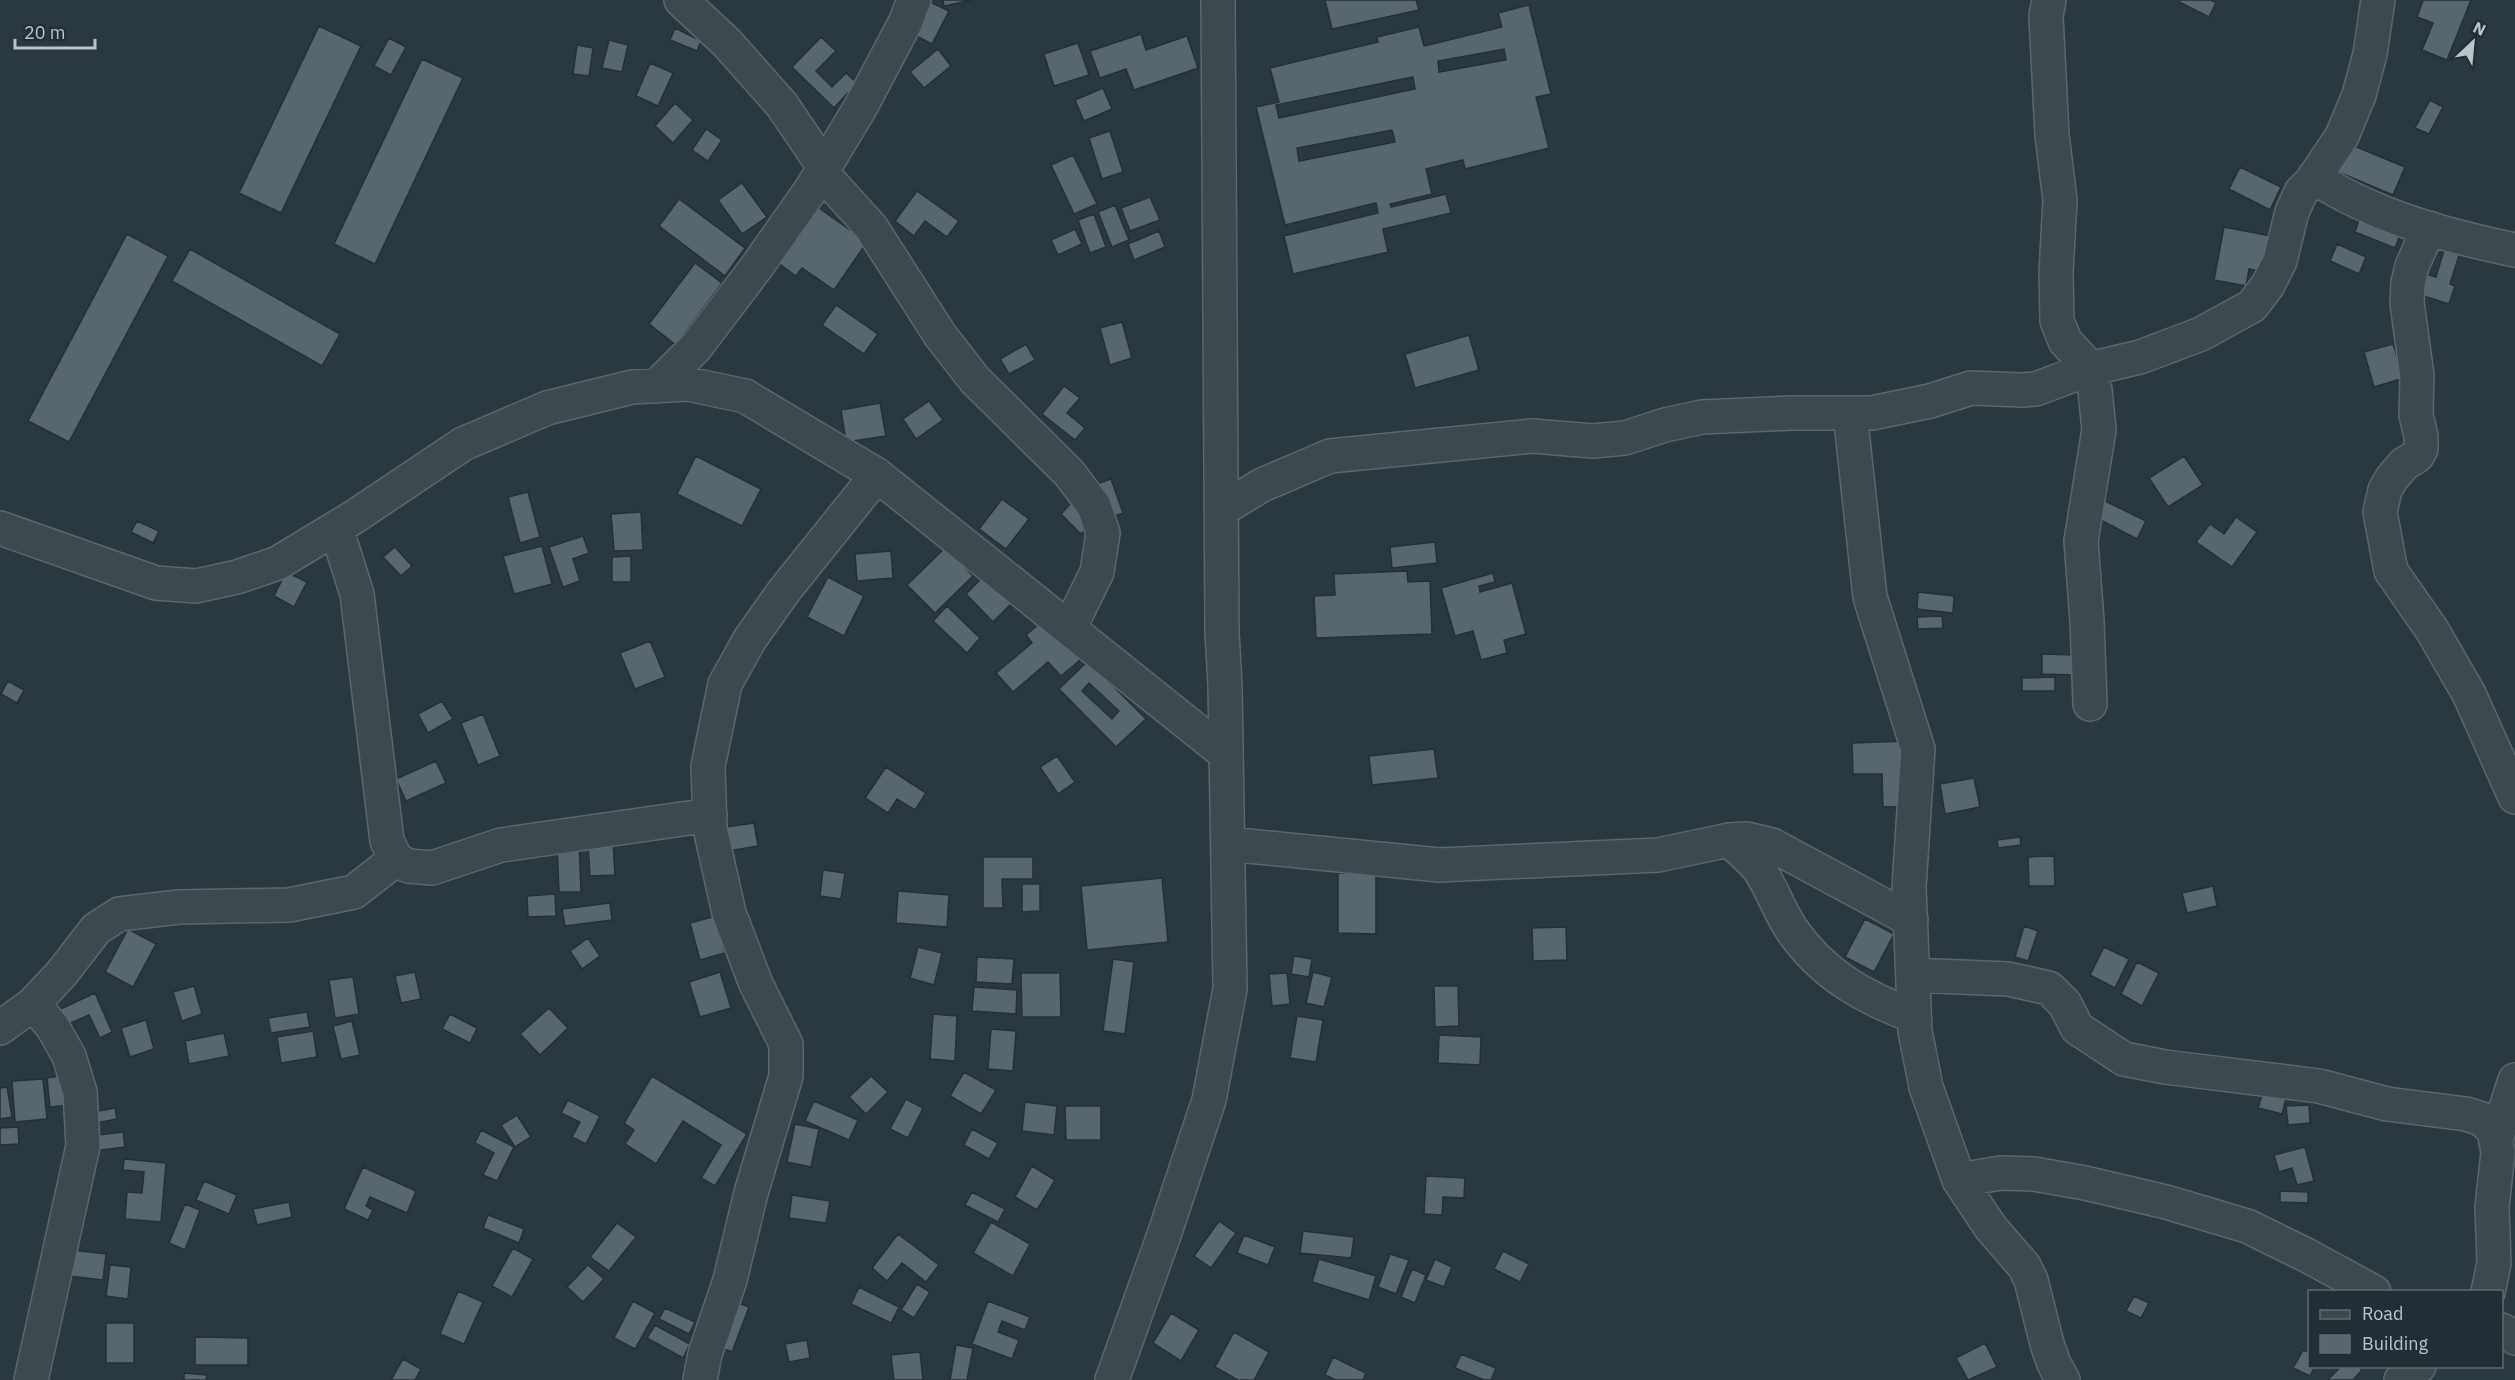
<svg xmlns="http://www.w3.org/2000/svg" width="2515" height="1380" viewBox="0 0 2515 1380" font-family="'IBM Plex Sans',sans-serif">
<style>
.building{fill:#58676f;stroke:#243037;stroke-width:1.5;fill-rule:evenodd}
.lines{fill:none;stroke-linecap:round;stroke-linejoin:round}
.minor-casing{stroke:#5b676d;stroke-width:36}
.minor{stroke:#3d494f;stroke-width:33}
</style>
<rect width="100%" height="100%" fill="#2a383f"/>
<path class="building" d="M943,0H972L944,6Z
M1325,0H1416L1419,10L1332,29Z
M2180,0H2211L2216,3L2209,17L2179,2Z
M2423,0H2471L2447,60L2422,50L2433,23L2417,17Z
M928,1L949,11L932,44L912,34Z
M1529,5L1551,94L1536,97L1549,148L1465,169L1463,160L1426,169L1432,194L1390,204L1391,207L1446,194L1451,213L1383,229L1388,252L1293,274L1284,236L1378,213L1376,203L1285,225L1256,107L1279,102L1270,68L1378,42L1377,37L1419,27L1424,46L1502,27L1498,13ZM1504,49L1506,60L1439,72L1438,61ZM1413,77L1415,89L1279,118L1276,105ZM1392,130L1395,142L1299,161L1297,148Z
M319,26L361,46L281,213L239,193Z
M675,28L701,41L697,51L670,40Z
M1141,34L1146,50L1187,36L1198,68L1134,90L1126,69L1100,78L1090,51Z
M821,37L836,51L816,71L832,87L846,73L857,83L834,108L792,67Z
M389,38L406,47L391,75L374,66Z
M609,40L628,45L622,72L602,68Z
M1078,43L1089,75L1054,86L1044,54Z
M577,45L593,48L589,76L573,74Z
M938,49L951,66L924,88L910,72Z
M422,59L463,78L375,264L334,244Z
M650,63L673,73L658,106L636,96Z
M1103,88L1112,109L1084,121L1075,100Z
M2430,100L2443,107L2429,134L2415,128Z
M675,103L693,120L673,143L655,126Z
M706,129L722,140L708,161L692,150Z
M1110,131L1123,172L1102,179L1089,138Z
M2342,141L2405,167L2393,195L2331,169Z
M1073,155L1097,204L1074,214L1051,165Z
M2240,167L2281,187L2270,210L2229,189Z
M742,183L767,217L742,234L718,200Z
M917,191L959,221L947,237L925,221L914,236L895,221Z
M1150,197L1160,220L1130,231L1121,208Z
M679,199L745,248L725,276L659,226Z
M1115,205L1129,240L1112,247L1098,212Z
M816,206L867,242L834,290L802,268L796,276L777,262Z
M1094,214L1106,247L1090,253L1078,220Z
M2361,214L2402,230L2395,248L2355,232Z
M2224,227L2276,237L2269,273L2249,269L2246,286L2214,280Z
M1075,229L1082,244L1058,255L1051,240Z
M1159,231L1165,247L1134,260L1128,244Z
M127,234L168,256L69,442L28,421Z
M2337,244L2366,257L2359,274L2330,261Z
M2445,247L2460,252L2450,284L2455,286L2449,304L2411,292L2418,272L2436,277Z
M190,249L340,334L322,366L172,281Z
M695,263L722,283L676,345L649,324Z
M836,305L878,334L864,354L822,325Z
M1122,322L1132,358L1110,365L1100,328Z
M1469,335L1479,370L1415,388L1405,354Z
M1026,344L1035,360L1009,374L1000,359Z
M2393,344L2404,378L2374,387L2364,352Z
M1064,386L1080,398L1067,413L1085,428L1075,440L1042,414Z
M929,401L943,420L916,439L903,419Z
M880,403L886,436L846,442L841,410Z
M696,456L761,489L742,526L677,494Z
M2184,456L2203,485L2168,507L2149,478Z
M1111,479L1123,513L1106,519L1094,485Z
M528,492L540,537L520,543L508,497Z
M2099,498L2146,521L2137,539L2091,515Z
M1002,499L1029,519L1006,549L979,529Z
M1072,502L1093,522L1081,534L1061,514Z
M641,512L643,550L614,551L611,514Z
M2236,517L2257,532L2232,567L2196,542L2210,524L2224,534Z
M137,521L159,531L153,543L131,532Z
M583,536L589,553L573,559L580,581L563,587L549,547Z
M1435,542L1437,563L1392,568L1390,547Z
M542,546L552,584L514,594L503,556Z
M395,547L412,566L401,576L383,557Z
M946,547L973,576L935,613L907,585Z
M891,551L893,578L857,581L855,554Z
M631,556V582H612V557Z
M1407,571L1408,582L1430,581L1432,634L1316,638L1314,596L1335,595L1334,574Z
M286,572L307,582L294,607L274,596Z
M988,572L1015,600L993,622L966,594Z
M1493,573L1495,582L1479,586L1480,592L1512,583L1526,634L1504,640L1507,653L1481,660L1473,631L1455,636L1441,588Z
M828,577L864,596L844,636L807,617Z
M1918,592L1954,596L1953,613L1917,609Z
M947,606L980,638L967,653L933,621Z
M1942,616L1943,628L1918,629L1917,617Z
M1045,619L1080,660L1061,676L1048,662L1013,692L996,673L1032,643L1026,635Z
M650,641L665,677L635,689L620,653Z
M2042,654L2074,655V675L2042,674Z
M1088,661L1146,719L1116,747L1059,689ZM1089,683L1119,711L1112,719L1082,691Z
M2055,677V691H2022V678Z
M8,681L24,690L17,703L1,694Z
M442,701L453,719L428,733L418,714Z
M483,714L500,756L478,765L461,723Z
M1909,741L1911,806L1883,807L1882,774H1853L1852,743Z
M1434,749L1438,778L1372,785L1369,756Z
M1057,756L1075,782L1058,794L1040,767Z
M436,761L446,783L406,801L396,779Z
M886,767L926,793L915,810L897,799L888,813L865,798Z
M1974,778L1980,807L1945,814L1940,784Z
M754,823L758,846L722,852L719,828Z
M2020,837L2021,845L1998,848L1997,840Z
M613,842L615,875L590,876L588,843Z
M579,843L581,892H559L557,844Z
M2054,856L2055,886H2029L2028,857Z
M983,857H1033V879H1002L1003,908H983Z
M823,870L845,873L841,899L820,896Z
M1338,873L1376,874V934L1338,933Z
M1162,878L1168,942L1087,950L1081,886Z
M1022,884H1040V911L1022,912Z
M2213,886L2217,906L2187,913L2182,893Z
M898,891L949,895L947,927L896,923Z
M555,894L556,916L528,917L527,896Z
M610,903L612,920L565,926L562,909Z
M716,916L725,953L700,960L690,923Z
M1865,919L1894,934L1874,972L1845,957Z
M2024,926L2038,931L2028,961L2015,957Z
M1566,927L1567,960L1533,961L1532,928Z
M128,929L156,944L133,987L105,972Z
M588,938L600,956L582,969L570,951Z
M918,947L942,953L934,985L910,978Z
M2104,947L2129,959L2115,988L2090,975Z
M1294,956L1312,959L1309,977L1291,974Z
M977,957L1014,959L1012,984L976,982Z
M1113,959L1134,962L1125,1034L1103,1031Z
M2137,962L2159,973L2142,1006L2121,994Z
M415,972L421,999L401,1003L395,976Z
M720,972L731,1008L700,1017L689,982Z
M1313,972L1332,977L1324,1007L1306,1003Z
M1021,973H1060L1061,1017H1022Z
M1287,973L1290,1004L1272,1006L1269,974Z
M353,977L359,1014L335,1018L329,980Z
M194,986L202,1014L182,1021L173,992Z
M1434,986H1458L1459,1026L1435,1027Z
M974,987L1017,990L1016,1014L972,1011Z
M95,993L112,1032L100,1038L89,1015L59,1028L52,1013Z
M549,1008L568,1028L540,1055L520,1034Z
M307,1012L310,1027L271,1033L268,1018Z
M450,1014L477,1028L470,1043L442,1029Z
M933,1014L957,1016L955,1061L930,1059Z
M1297,1016L1323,1020L1316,1062L1290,1058Z
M146,1020L154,1049L130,1057L121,1028Z
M352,1021L360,1055L341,1059L333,1026Z
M991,1029L1016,1031L1013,1071L988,1069Z
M313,1031L317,1057L281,1063L277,1037Z
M224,1033L229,1056L189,1064L185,1041Z
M1439,1035L1481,1037L1480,1065L1438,1063Z
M964,1072L996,1090L981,1114L950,1096Z
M68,1075L71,1105L50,1107L47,1078Z
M652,1076L747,1134L715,1186L701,1178L721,1145L683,1121L656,1164L625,1144L634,1130L624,1123Z
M871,1076L888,1092L866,1114L849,1097Z
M43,1079L47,1119L15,1122L12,1081Z
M7,1087L12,1117L0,1119V1088Z
M2263,1092L2286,1099L2282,1114L2258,1108Z
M906,1099L923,1108L908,1138L890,1129Z
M568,1100L600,1116L586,1144L572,1137L580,1122L561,1113Z
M814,1101L858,1120L849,1140L805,1121Z
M1025,1102L1057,1106L1054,1135L1022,1131Z
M2309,1105L2310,1123L2288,1125L2286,1106Z
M1065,1106H1101V1140H1066Z
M115,1108L117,1119L85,1125L83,1114Z
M517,1115L531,1137L515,1147L501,1125Z
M795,1124L819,1129L811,1167L787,1162Z
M18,1127L19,1144L0,1145V1128Z
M972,1129L998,1143L989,1159L964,1145Z
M481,1130L514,1147L497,1181L483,1175L494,1153L475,1143Z
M123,1132L125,1147L93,1151L90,1136Z
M2305,1147L2314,1181L2297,1185L2292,1168L2279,1172L2274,1155Z
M124,1159L166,1163L161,1222L125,1219L127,1192L142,1193L144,1172L123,1170Z
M1032,1166L1055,1180L1037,1210L1015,1197Z
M363,1167L416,1191L407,1213L370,1197L366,1206L373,1210L368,1220L344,1209Z
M1426,1176L1465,1178L1464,1198L1443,1197L1442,1215L1424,1214Z
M204,1181L237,1195L229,1214L196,1200Z
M2280,1191L2308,1192V1203L2280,1202Z
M972,1192L1005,1209L998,1222L965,1205Z
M792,1195L830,1201L826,1223L789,1218Z
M289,1202L292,1217L257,1225L253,1209Z
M185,1204L200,1210L185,1250L169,1243Z
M488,1215L524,1229L519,1243L483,1228Z
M1219,1221L1236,1233L1211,1268L1194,1256Z
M991,1222L1030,1244L1013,1276L973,1253Z
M617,1223L636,1237L609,1271L590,1257Z
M1303,1231L1354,1237L1351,1258L1300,1253Z
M898,1234L939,1265L926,1282L902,1263L887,1281L872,1268Z
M1244,1235L1275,1247L1268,1265L1237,1253Z
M513,1248L533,1259L512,1297L492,1286Z
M64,1249L106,1254L103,1280L61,1275Z
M1503,1251L1529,1264L1520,1282L1494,1269Z
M1390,1254L1409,1260L1396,1294L1378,1287Z
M1319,1259L1376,1276L1369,1300L1312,1282Z
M1435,1259L1452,1267L1444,1287L1426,1280Z
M110,1265L131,1267L128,1299L106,1296Z
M588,1265L604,1279L583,1302L567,1287Z
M1412,1269L1426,1275L1415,1303L1401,1297Z
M917,1284L930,1292L914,1318L901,1310Z
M859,1287L899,1307L891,1323L851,1304Z
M458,1291L483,1302L464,1344L440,1334Z
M2134,1296L2149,1303L2141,1318L2126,1311Z
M726,1298L749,1307L732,1352L710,1343Z
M633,1301L655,1313L635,1349L614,1338Z
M988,1301L1030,1317L1025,1330L1002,1321L998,1332L1019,1340L1012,1359L972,1344Z
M665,1308L695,1322L689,1334L659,1319Z
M1171,1313L1199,1330L1181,1361L1153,1343Z
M106,1323H134V1363H106Z
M655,1325L690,1344L683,1358L647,1338Z
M1234,1332L1269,1352L1254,1380H1238L1215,1367Z
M195,1337L248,1338V1365H195Z
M807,1340L810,1358L789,1362L785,1344Z
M1985,1343L1997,1367L1968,1380L1956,1358Z
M956,1345L973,1348L967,1380H950Z
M2303,1350L2310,1353V1366H2315L2310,1376L2293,1368Z
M920,1352L923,1380H894L891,1355Z
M1461,1354L1496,1368L1491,1380H1484L1455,1368Z
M1333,1357L1366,1373L1363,1380H1336L1325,1375Z
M403,1359L421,1369L415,1380H391Z
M2341,1366H2357L2362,1370L2353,1380H2328Z
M184,1373L207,1375L206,1380H184Z"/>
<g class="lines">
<defs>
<path id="minor" d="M681,0L727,43L782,105L824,167
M2049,0L2046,16L2052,135L2060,200L2056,273L2057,321L2065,341L2088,366L2095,390L2099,430L2081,541L2087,621L2090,704
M821,172L871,227L940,335L975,380L1069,473L1094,506L1103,533L1097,572L1070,627
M2314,177C2373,216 2447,236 2515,250
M2429,228L2412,266L2408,283L2407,303L2417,376L2416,415L2421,436V449L2417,456L2404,464L2392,478L2385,490L2380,512L2391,571L2432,630L2469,694L2515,797
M657,386L696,347L758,265L812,188L860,108L905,23L914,0
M1850,413L1870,597L1918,749L1909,887L1915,1031L1926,1087L1959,1180L1991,1228L2024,1266L2031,1280L2047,1344L2054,1364L2063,1380
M1221,510L1262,485L1330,456L1532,436L1593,441L1625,438L1665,425L1702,417L1792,413H1872L1930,401L1971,388L2022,390L2036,389L2089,369L2140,357L2201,334L2252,306L2268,285L2280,261L2292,212L2301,192L2312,181L2342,136L2359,95L2370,54L2378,0
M0,528L156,583L196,586L237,577L278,563L354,517L463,444L547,408L632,387L688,384L745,396L877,475L1226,754
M336,528L357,594L387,841L396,859L408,866L432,868L501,845L710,815
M1729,840C1739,849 1751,859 1759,869C1772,888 1779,911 1792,930C1823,975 1865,998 1914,1016
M1228,844L1439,865L1658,855L1729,840L1747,839L1772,845L1911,920
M1913,975L2008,979L2049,988L2065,1004L2077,1028L2124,1059L2165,1067L2319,1086L2387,1104L2466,1114L2482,1119L2494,1131L2498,1152L2492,1207L2494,1263L2488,1292
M0,1028L33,1004L62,973L96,929L119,914L179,907L289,905L354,892L396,859
M2496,1139L2515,1080
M1959,1180L2001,1173L2034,1174L2085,1183L2166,1202L2247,1226L2308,1256L2374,1292
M2502,1330L2515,1338
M31,1380L83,1146L80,1092L69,1056L52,1026L33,1004
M700,1380L705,1354L730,1280L751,1193L786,1076V1044L756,984L729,913L710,828L708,766L725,684L750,639L784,591L877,475
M1112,1380L1164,1235L1209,1100L1230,989L1225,685L1222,632L1218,0
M2401,1380L2419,1366"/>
</defs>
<use href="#minor" class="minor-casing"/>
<use href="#minor" class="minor"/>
</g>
<rect x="2308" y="1290" width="195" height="78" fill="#222e35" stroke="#5f6a71" stroke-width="1.5"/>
<rect x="2320" y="1310" width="30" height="9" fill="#3d494f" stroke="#5f6a71" stroke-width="1.5"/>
<text x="2362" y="1320" font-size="18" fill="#bac4ca">Road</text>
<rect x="2320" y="1335" width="30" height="18" fill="#58676f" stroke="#5f6a71" stroke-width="1.5"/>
<text x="2362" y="1350" font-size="18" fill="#bac4ca">Building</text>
<g transform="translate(2473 42) rotate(26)" stroke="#222e35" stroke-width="4.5" paint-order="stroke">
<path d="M0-4.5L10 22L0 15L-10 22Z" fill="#bac4ca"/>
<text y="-9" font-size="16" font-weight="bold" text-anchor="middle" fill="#bac4ca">N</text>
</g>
<path d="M15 39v9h80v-9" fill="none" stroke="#bac4ca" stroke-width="3"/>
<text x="24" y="39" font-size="18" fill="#bac4ca" stroke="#222e35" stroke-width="4.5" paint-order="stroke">20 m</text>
</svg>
